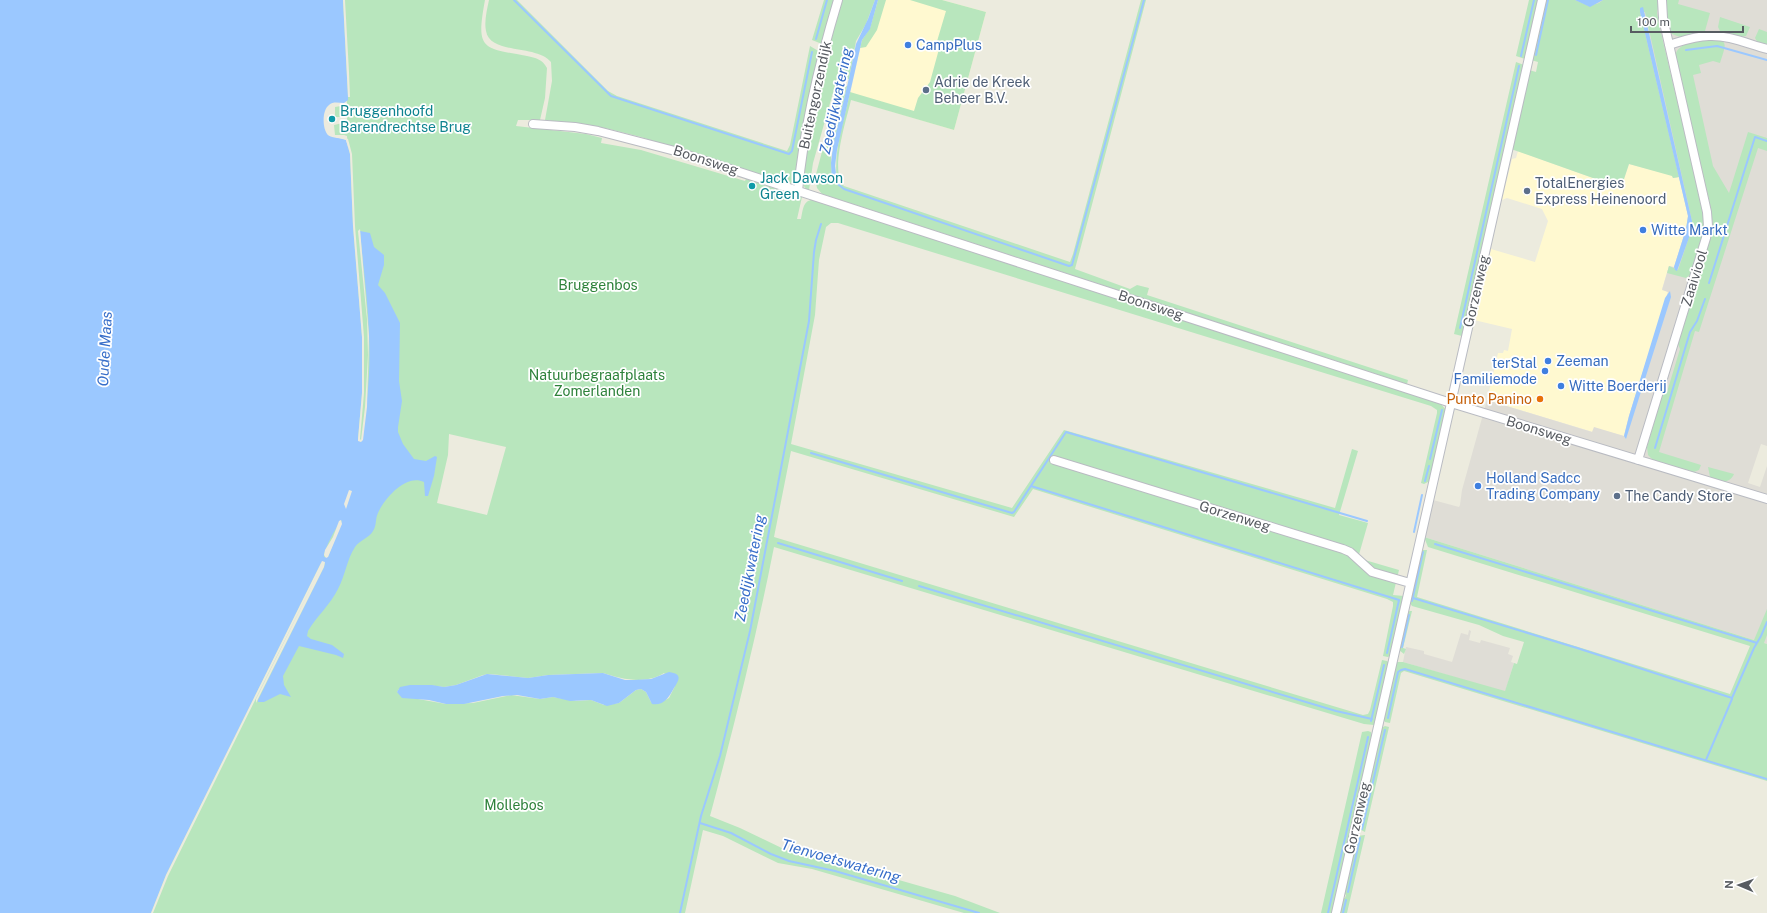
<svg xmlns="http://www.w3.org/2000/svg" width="1767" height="913" viewBox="0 0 1767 913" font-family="'Public Sans',sans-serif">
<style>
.commercial{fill:#fff9d0}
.industrial{fill:#dfddd6}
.green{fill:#b8e6bd;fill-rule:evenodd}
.water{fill:#9bc8ff;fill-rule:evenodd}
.pier{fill:#ecebde}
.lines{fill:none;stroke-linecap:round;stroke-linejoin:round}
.stream{stroke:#9bc8ff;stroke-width:2}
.minor-casing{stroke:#b9bbc2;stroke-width:10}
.minor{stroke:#fff;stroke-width:8}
.shop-dot{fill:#3f7fe0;stroke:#fff;stroke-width:1.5}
.service-dot{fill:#5c6f8a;stroke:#fff;stroke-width:1.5}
.culture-dot{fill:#0f9aa8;stroke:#fff;stroke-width:1.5}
.food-dot{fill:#e8710a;stroke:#fff;stroke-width:1.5}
.labels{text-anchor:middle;stroke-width:3.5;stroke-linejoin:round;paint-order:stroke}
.shop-label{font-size:14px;fill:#366cbe;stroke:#fff;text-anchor:start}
.service-label{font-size:14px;fill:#4e5e75;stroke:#fff;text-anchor:start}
.street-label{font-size:14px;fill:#575b61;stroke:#fff}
.culture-label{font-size:14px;fill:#0d838f;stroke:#fff;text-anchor:start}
.park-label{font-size:14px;fill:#2e823b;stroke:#fff}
.food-label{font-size:14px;fill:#c56008;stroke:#fff;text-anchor:end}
.water-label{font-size:15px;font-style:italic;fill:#376ec9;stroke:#fff}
</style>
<rect width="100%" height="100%" fill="#ecebde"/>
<path class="commercial" d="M878,0H942L986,12L954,130L849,99L862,40L870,28Z
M1518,151L1621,188L1629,164L1679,177L1688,216V222L1674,268L1669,266L1662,289L1668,292L1629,416L1624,436L1594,428L1593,432L1487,400L1498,353H1503L1504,350L1508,351L1512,329L1474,320L1491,249L1535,262L1548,221L1542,209L1507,198L1502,200L1512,159L1516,158Z"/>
<path class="industrial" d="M1559,0H1767V446L1761,444L1748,483L1760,487L1767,466V644L1424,537L1433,500L1459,507L1460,505L1462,490L1487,400L1592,432L1594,427L1624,436L1629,416L1668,292L1662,290L1669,266L1674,267L1686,229L1688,216L1679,177L1673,178L1666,148Z
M1469,630L1471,631L1469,640L1480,643L1481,640L1510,648L1508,654L1513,656L1511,662L1514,663L1505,692L1403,662L1406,647L1424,651V654L1452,662L1461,633L1468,635Z"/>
<path class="green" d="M342,0H485C476,49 481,48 527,56C536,58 542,59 547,68L545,98L540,120H518L516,126L586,134L602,138L601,143L641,150L745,181L746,179L802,197L797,219H801C803,210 803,199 814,200L1441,404L1446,410L1430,481L1424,484L1421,483L1437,413V410L1431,406L838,223H831L826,227L819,260L815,315L791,444L1012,508L1064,430L1335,508L1352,449L1358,451L1339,515L1368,523L1358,558L1399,570L1393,595L1404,596L1391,655L1388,657L1383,656L1393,606V602L1387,599L1033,489L1014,517L791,451L774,537L1363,715L1368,714L1370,710L1382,660L1387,661L1389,663L1374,725L1364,724L774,547C756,638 734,727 710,816L740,828L790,852L818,857L955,896L1000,913H964L812,869L778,863L723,836L703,830L685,913H149L348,153L347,136L344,135H335L334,125L347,122V117H335V107L347,105ZM449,434L506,447L487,515L437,503L448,455ZM603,673C622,679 645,685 664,673L675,686L669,698L658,704L651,702L646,692L641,689L636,690L619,703L604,705L591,700L576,701L553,697L540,699L511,695L473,703L446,704L418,699L397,692L399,689L427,685L444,687L456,685L483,675L490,674L528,678L548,675Z
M489,0H517L608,91L617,96L787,151L790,145L810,46L820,52L795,180L788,185L641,137L605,128L545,120L552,81L551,62C536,44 490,55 486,31C484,21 487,10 489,0Z
M824,0H836L822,44L812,40Z
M841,0H875L866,24L856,41L849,79H839L836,82L813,163L809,190L808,191L803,185V178L814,101Z
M878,0H886L877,30L866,47L860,48L862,40L870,28Z
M910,0H942L986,12L954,130L851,100C847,118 829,172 844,186L1070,262L1073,254L1141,0H1146L1075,269L1130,289L1137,285L1149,288L1147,295L1408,380L1407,384L822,194L817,188L815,178L837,95L842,88L847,86L831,156L832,182L837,181C833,150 844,122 850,92L914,111L918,98L930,82L939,49L935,48L946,11Z
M1529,0H1538L1525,59L1516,56Z
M1545,0H1575L1589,6L1599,3L1603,0H1659L1657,13L1659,24L1704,216L1703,233L1691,274L1686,278L1667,273L1669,266L1678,270L1692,228V221L1645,12H1640L1679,177L1673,178L1672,176L1629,164L1621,188L1511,149L1529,70L1536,72L1538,62L1531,60Z
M1666,0H1679L1678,4L1710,13L1705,31L1680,37L1672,34L1665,15Z
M1720,17L1750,27L1746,36L1739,37L1721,33L1718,27Z
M1759,29L1767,32V46L1758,43L1755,38Z
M1701,40C1726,40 1729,37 1720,63L1713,61L1699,65L1701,73L1693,75L1713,166L1729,193L1748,132L1767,138V151L1758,148L1699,332L1695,331L1659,452L1701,465L1699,470L1694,472L1653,460L1648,455L1647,447L1662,395L1667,392L1680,349L1678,344L1712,233L1713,225L1710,204L1675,57C1677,44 1690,43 1701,40Z
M1516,62L1524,65L1462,336L1454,334Z
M1708,467L1734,474C1729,485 1719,482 1710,477Z
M1424,537L1754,640L1767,609V635L1764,643L1767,644V781L1404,671L1401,673L1390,723L1385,722L1383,719L1396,662H1403L1505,691L1514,663L1517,664L1524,642L1503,636L1479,625L1412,606L1410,603L1423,550H1427L1417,597L1730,694L1750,646L1428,547Z
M1410,611H1412L1403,648L1406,649L1404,654L1399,650L1407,612Z
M1385,726L1389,727L1365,832L1359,829L1381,728Z
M1368,731L1371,732L1372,737L1332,913H1321L1362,732Z
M1365,835L1347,913H1339L1342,898H1345L1346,895L1344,893L1357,836Z"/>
<path class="water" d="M0,0H343L348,97V100L344,103C339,103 333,101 329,105C322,110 322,129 328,135C333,139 341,137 346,140L350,154L353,226L362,337V393L358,439L361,442C367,407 371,371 369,335C368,301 363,266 360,231L370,233L374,247L384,255V265L378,285L385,293L400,323L399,381L402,401L398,427V432L403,444L414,459L426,461L435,456L437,457L434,476L428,496H425L424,482C406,473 384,499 378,513C375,519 377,525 373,531C369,538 360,540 355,547C347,559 345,576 338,589C330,605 317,616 308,631L307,636L311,639L332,645L344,654L343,658L336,655L299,646L283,676L284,685L291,697L280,694L264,702H258V700L324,567L325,563H321L166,875L151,913H0ZM342,520L328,557H324C324,549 337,525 342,520Z
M875,0H878L870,29L862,40L837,150L835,166L837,181L834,183H832L831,163L833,146L849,78L856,44L868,19Z
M1575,0H1603L1590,7Z
M1643,7L1692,221L1691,232L1677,271L1675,270L1674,267L1686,229L1688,216L1640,12V8Z
M1670,291L1671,297L1626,439L1624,436L1629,416L1665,298Z
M669,672C683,674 679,680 674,688C669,697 664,706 652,704L646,692L641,689L636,690L619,703L607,706L591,700L570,701L553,697L540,699L517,695L503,696L464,704H446L429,700L402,698L397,692L400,687L410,685H432L444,687L456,685L487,674L528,678L548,675L603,673L625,680H633L651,679Z"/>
<path class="pier" d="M343,0H345L349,72L350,97H348Z
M324,123H326L328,131L332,135L344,137L348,139L352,154L355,226L364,337V393L360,439L361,440L365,407L368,355L367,319L358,231L360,229L369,336L367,407L363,440L361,442L358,441V439L362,393V337L353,226L350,154L346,140L328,135Z
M349,490L352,491L346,509L344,504Z
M341,520L342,524L328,557L326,558L324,555L325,550L333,537L339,521Z
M322,561L325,562L324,567L256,703V699L323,563L168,876L153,913H151L166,875Z"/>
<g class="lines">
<path class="stream" d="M514,0L611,96L789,154L792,151L793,146L812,52
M816,39L827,0
M1686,50L1717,46L1767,60
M1536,55L1548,0
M1521,56L1534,0
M834,181L844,189L1069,266L1072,265L1144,0
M1709,283L1755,137L1767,141
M1460,328L1519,66
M1655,448L1690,332L1697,321L1705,299
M811,453L1012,513L1014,512L1066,432L1367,521
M1430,459L1442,410
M1425,481L1429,466
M1031,486L1399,600L1387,653
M1414,532L1422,495
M778,543L902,581
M1435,544L1757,643
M919,586L1336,711L1372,719
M1413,598L1577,648L1732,698L1754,648L1761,636L1767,622
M1412,601L1423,552
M1402,647L1409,615
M1388,718L1398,672L1401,670L1405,669L1767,779
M1371,721L1384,665
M1706,760L1732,699
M700,823L731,833L771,854L789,861L835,871L979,913
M1362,829L1385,730
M1348,892L1360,838
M680,913L701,816L720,756L750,631L809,321L814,252L816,240L821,224
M1328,913L1368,737
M1343,913L1346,900"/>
<defs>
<path id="minor" d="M1669,45C1682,41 1695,36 1709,36C1728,35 1748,44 1767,49
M533,124L575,127L598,131L675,151L1451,403L1767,499
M798,191C804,126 819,63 838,0
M1054,460L1343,549L1350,552L1372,572L1410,583
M1638,460L1706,238L1708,226L1707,212L1663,18L1662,0
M1336,913L1542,0"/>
</defs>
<use href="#minor" class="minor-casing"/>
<use href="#minor" class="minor"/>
</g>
<g class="shop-dot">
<circle cx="908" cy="45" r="4"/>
<circle cx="1643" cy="230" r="4"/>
<circle cx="1548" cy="361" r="4"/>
<circle cx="1545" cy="371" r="4"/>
<circle cx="1561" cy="386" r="4"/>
<circle cx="1478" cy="486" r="4"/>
</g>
<g class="service-dot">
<circle cx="926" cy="90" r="4"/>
<circle cx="1527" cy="191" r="4"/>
<circle cx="1617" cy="496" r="4"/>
</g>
<g class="culture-dot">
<circle cx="332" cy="119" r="4"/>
<circle cx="752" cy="186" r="4"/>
</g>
<circle class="food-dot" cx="1540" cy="399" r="4"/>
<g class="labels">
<g class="shop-label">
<text x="916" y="50">CampPlus</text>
<text x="1651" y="235">Witte Markt</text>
<text x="1556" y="366">Zeeman</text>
<text x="1537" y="368" text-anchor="end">terStal<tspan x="1537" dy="16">Familiemode</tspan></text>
<text x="1569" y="391">Witte Boerderij</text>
<text x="1486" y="483">Holland Sadcc<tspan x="1486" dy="16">Trading Company</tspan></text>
</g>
<g class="service-label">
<text x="934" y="87">Adrie de Kreek<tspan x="934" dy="16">Beheer B.V.</tspan></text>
<text x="1535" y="188">TotalEnergies<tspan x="1535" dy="16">Express Heinenoord</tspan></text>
<text x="1625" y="501">The Candy Store</text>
</g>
<g class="street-label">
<text transform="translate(815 95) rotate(-78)" y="5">Buitengorzendijk</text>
<text transform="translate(706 160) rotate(18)" y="5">Boonsweg</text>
<text transform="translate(1694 278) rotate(-73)" y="5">Zaaiviool</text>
<text transform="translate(1476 291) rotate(-77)" y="5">Gorzenweg</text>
<text transform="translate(1151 305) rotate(18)" y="5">Boonsweg</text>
<text transform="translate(1539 430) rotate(17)" y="5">Boonsweg</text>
<text transform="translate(1235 516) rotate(17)" y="5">Gorzenweg</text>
<text transform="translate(1357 818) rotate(-77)" y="5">Gorzenweg</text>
</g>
<g class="culture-label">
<text x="340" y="116">Bruggenhoofd<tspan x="340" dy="16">Barendrechtse Brug</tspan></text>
<text x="760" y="183">Jack Dawson<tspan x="760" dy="16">Green</tspan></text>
</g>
<g class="park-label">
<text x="598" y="290">Bruggenbos</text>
<text x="597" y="380">Natuurbegraafplaats<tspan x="597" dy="16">Zomerlanden</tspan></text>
<text x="514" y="810">Mollebos</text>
</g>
<g class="food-label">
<text x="1532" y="404">Punto Panino</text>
</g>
<g class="water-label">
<text transform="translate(836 101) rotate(-78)" y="5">Zeedijkwatering</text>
<text transform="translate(105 349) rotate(-87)" y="5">Oude Maas</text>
<text transform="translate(750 568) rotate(-79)" y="5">Zeedijkwatering</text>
<text transform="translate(841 861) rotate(16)" y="5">Tienvoetswatering</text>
</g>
</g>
<g transform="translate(1739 885) rotate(272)" stroke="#ffffff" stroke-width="3" paint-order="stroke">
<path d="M0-3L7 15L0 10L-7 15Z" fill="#575b61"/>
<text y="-6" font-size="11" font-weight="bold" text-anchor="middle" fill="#575b61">N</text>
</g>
<path d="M1631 26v6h112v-6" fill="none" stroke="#575b61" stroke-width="2"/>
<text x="1637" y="26" font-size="12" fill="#575b61" stroke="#ffffff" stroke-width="3" paint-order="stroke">100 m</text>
</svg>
